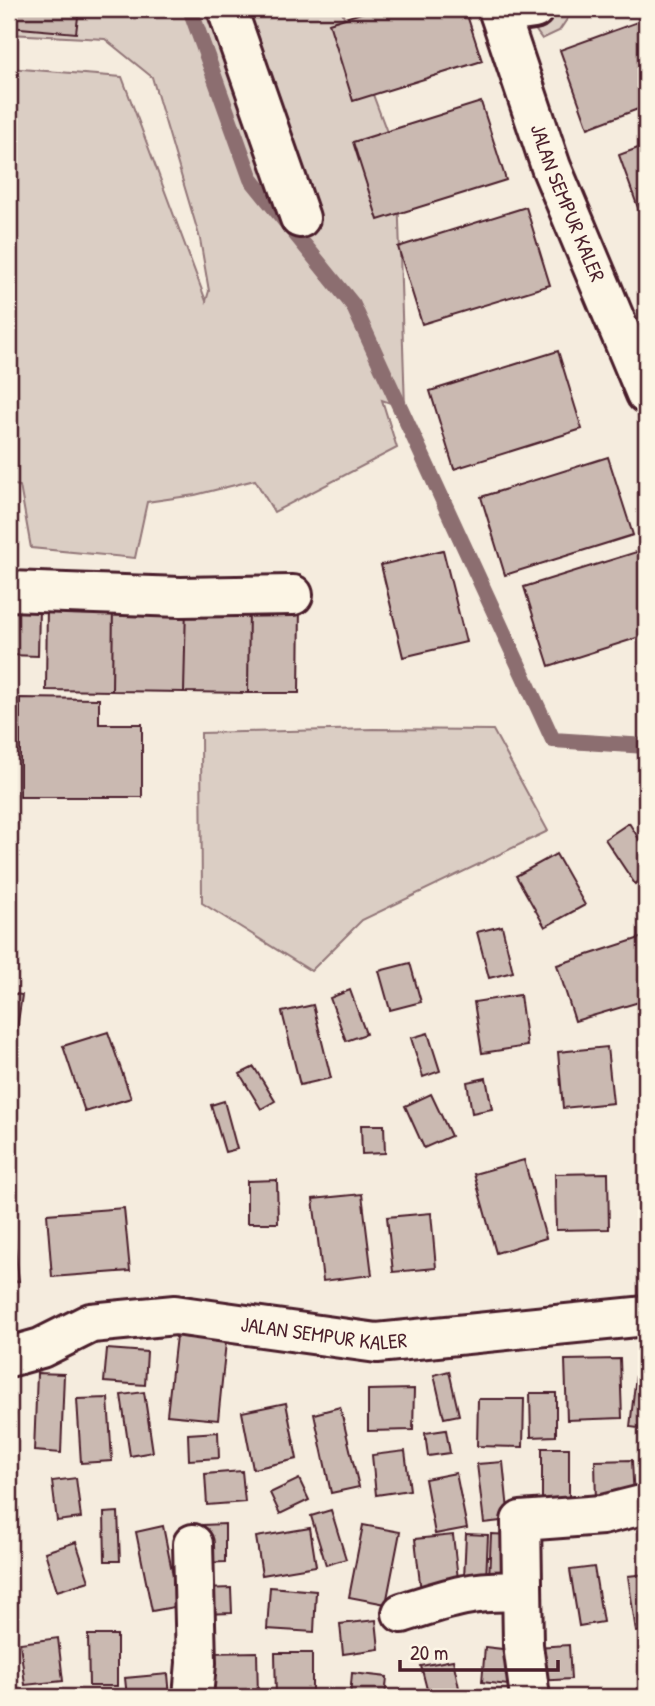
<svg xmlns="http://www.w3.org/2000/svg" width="655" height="1706" viewBox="0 0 655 1706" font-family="'Patrick Hand',sans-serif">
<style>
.green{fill:#dbcec4;stroke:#927678;stroke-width:2}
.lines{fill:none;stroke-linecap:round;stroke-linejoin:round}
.stream{stroke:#8c6e70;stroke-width:16}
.building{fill:#cab9b1;stroke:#4a1f2b;stroke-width:2}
.street-casing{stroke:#4a1f2b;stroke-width:44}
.street{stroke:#fcf5e5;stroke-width:38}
.labels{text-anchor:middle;stroke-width:6;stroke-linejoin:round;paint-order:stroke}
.street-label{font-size:21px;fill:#4a1f2b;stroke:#fcf5e5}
</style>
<rect width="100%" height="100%" fill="#f5ecde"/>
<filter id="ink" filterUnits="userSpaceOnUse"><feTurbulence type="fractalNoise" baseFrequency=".0143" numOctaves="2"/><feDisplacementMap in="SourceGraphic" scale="14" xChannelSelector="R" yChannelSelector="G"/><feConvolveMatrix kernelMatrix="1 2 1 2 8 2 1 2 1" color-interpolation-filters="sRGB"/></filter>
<g filter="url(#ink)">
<path class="green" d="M9,9H341L397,159L405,408L382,400L397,448L274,512L255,480L195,495L147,502L135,558L31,548L20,486L9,484V68L122,77L206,301L209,291L200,239L152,77L105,39L9,34Z
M530,9H574L559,31L542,39L532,25Z
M373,729L493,730L548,831L362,920L311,971L202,903L201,733Z"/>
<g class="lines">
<path class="stream" d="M190,9L251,179L353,305L553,740L646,746"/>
</g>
<path class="building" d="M9,9H79L76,33L9,27Z
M374,9H465L482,61L353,101L329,23Z
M646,19V106L588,128L560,50Z
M481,102L506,180L378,220L353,142Z
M646,145V230L619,155Z
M526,207L550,285L422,324L398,247Z
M558,351L582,429L454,469L430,391Z
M608,457L633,535L505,575L481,497Z
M646,549V635L549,666L524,587Z
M443,550L466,642L403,657L381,565Z
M47,602L113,603L112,691L46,690Z
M113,603L186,604L184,692L112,691Z
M186,604L249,605L248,693L184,692Z
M249,605H300L299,693H248Z
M9,607L39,608L38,656L9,655Z
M20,698L99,699V724H142V797H20Z
M629,823L646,850V876L635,884L605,839Z
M556,854L585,905L545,927L516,876Z
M502,926L513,972L489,978L477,932Z
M643,937L646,946V1000L575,1021L557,965Z
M410,963L421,1002L390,1010L379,971Z
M350,990L366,1034L346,1041L330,998Z
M9,993L22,995L14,1049L9,1048Z
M520,995L527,1046L482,1053L474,1002Z
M313,1005L331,1078L300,1085L282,1012Z
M108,1032L131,1098L85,1112L63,1046Z
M428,1033L440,1071L423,1077L411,1038Z
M607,1047L613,1103L563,1108L558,1052Z
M254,1067L275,1101L261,1109L240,1074Z
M486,1078L492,1109L472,1113L467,1082Z
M431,1094L451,1136L424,1148L405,1106Z
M224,1101L237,1149L225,1152L211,1105Z
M361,1125H384L385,1153L362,1154Z
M524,1160L546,1238L496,1253L474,1174Z
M608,1173L609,1229L556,1230L555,1174Z
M277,1180L278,1223H247V1181Z
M362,1194L372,1275L323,1281L313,1199Z
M124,1208L130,1271L52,1277L47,1214Z
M431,1213L436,1268L393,1272L387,1217Z
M9,1220H12L19,1281L9,1282Z
M176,1336L226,1342L218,1420L167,1415Z
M107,1349L147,1352L145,1385L104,1382Z
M620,1359L622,1418L567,1420L565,1360Z
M449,1371L459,1415L444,1418L434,1375Z
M37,1373L64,1374L61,1453L34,1451Z
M636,1375L646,1377V1429L630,1427Z
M414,1389L413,1430L368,1431V1390Z
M144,1392L153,1452L130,1456L121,1395Z
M530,1393H556V1436L531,1437Z
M108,1398L112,1461L81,1463L77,1399Z
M478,1399H524L523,1447L477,1446Z
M286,1403L297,1459L253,1469L242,1412Z
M340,1407L359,1487L331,1493L314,1414Z
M9,1413L15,1414L10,1452H9Z
M446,1430L450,1453L428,1456L425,1433Z
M218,1432L219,1458L189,1460L188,1434Z
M542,1448H569V1503H542Z
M405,1451L410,1490L376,1495L372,1455Z
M632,1460L634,1500L596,1502L595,1461Z
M503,1462L509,1520L484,1523L477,1464Z
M242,1471L245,1502L207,1505L205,1474Z
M456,1473L467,1528L435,1534L425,1479Z
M76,1478L81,1518L57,1521L52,1481Z
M299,1479L309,1500L280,1514L270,1493Z
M331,1510L346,1559L326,1565L311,1516Z
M118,1512L120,1561H105L104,1513Z
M225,1524V1562L202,1563V1525Z
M363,1525L400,1532L386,1604L349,1597Z
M163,1526L179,1606L152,1611L136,1532Z
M310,1528L316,1566L262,1575L256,1537Z
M466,1534L488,1535L486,1580L464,1579Z
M491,1534L512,1535L511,1580L489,1579Z
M453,1535L459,1588L421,1592L415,1539Z
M76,1542L89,1581L57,1591L45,1552Z
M594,1567L603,1622L579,1626L570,1570Z
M646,1574V1631L636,1632L628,1576Z
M270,1587L316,1591L314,1632L267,1629Z
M231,1588L232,1613L203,1614V1589Z
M376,1620L379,1649L343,1654L340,1624Z
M88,1635H117V1686H89Z
M58,1638L63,1681L25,1685L20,1643Z
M569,1645L571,1679L537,1681L535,1647Z
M485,1647L511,1650L508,1685L482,1682Z
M257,1652L258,1697H210L208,1653Z
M275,1653H312V1697H276Z
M453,1660L461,1697H429L421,1666Z
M352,1673L387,1677L385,1697H350Z
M168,1674L170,1697H127L125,1678Z"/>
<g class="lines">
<defs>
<g id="street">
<path d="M227,9L300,218"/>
<path id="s1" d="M498,9L551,167L646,394"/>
<path d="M500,14L534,9"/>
<path d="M9,591L181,597L293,595"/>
<path id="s2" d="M9,1357L41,1348L91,1323L175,1315L377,1343L646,1316"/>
<path d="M193,1544L196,1663L193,1697"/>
<path d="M402,1613C448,1598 473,1589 522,1592"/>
<path d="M530,1697L523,1645L521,1521L602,1515L646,1504"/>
</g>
</defs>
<use href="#street" class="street-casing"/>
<use href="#street" class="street"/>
</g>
</g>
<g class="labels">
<g class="street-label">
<text dy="7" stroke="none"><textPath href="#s1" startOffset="206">JALAN SEMPUR KALER</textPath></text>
<text dy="7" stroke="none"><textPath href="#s2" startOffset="324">JALAN SEMPUR KALER</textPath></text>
</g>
</g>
<rect width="655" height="1706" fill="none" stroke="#fcf5e5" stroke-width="35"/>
<rect x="18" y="18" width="620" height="1671" fill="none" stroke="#4a1f2b" stroke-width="2.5" filter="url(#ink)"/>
<path d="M400 1660v10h158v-10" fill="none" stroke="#4a1f2b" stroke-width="3.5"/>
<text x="410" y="1660" font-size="21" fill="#4a1f2b" stroke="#fcf5e5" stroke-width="5" paint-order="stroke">20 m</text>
</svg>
